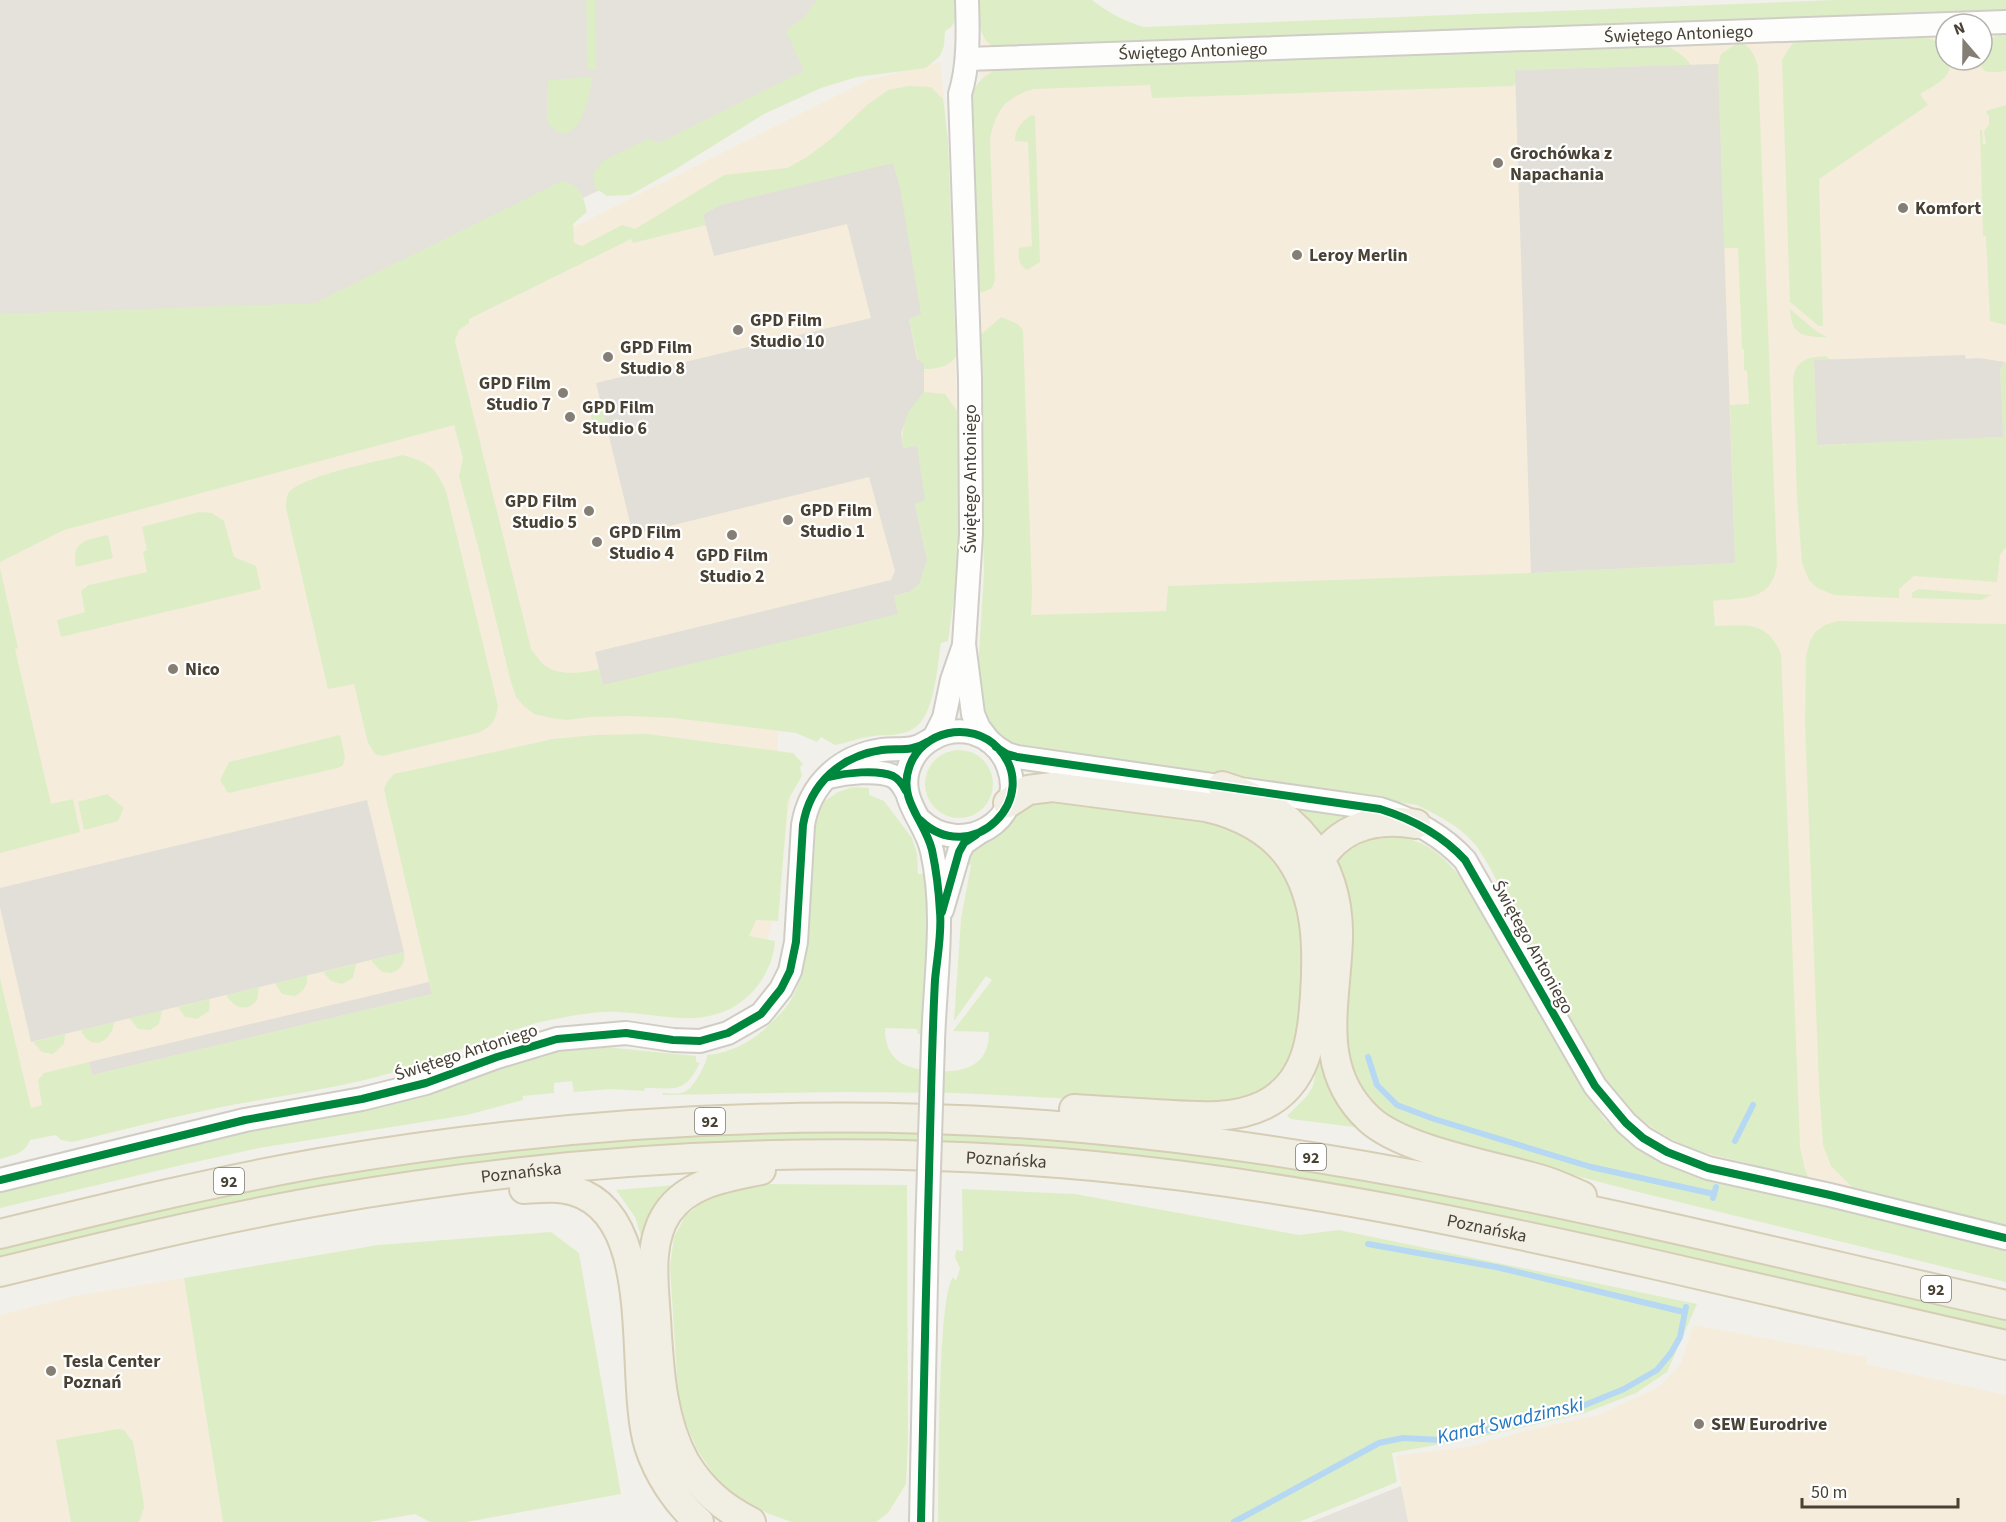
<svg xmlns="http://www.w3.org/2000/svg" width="2006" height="1522" viewBox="0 0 2006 1522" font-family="'Source Sans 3',sans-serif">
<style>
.commercial{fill:#f5ecdb;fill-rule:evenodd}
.industrial{fill:#e5e1db}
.green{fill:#ddeec7}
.parking{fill:#e1dfd8}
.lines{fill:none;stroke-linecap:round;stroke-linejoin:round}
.stream{stroke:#b6d8f3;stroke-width:6}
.minor-casing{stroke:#d0cdc7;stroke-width:26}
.major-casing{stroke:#d6cdb5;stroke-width:32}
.minor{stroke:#fdfdfc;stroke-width:22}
.major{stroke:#f1eee4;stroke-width:28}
.minor-bridge-casing{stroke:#d0cdc7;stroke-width:26;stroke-linecap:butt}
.minor-bridge{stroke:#fdfdfc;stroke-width:22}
.cycleway-casing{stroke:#fff;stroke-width:11}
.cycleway{stroke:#00873e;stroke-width:8}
.poi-dot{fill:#847e74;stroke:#fff;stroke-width:2}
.labels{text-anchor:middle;stroke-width:4.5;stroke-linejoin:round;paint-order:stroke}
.shield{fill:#fff;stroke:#7f7a71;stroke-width:1.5}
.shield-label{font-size:16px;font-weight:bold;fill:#484134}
.street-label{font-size:18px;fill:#484134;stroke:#fff}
.poi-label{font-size:18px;font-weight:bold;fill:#484134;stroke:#fff;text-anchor:start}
.water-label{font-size:20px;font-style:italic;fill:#2377be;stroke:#fff}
</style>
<rect width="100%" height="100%" fill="#f2f0ea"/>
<path class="commercial" d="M2006,0V1261L1680,1193L1459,815L985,683L979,102L983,35ZM1946,24H1982V60H1946Z
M940,62L945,109L957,418L946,612L777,717L778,753L794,773L775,909L762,963L598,1009L18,1111L0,1044V527L462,283L868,80Z
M184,1278L223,1522H0V1315L75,1296Z
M1693,1325L1867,1357L1866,1364L2006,1395V1522H1408L1396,1456L1468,1447L1522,1432L1599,1415L1659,1387L1681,1364Z"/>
<path class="industrial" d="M0,0H872L836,77L186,388L0,474Z
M1401,1486L1408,1522H1311Z"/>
<path class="green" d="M586,0H595L596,70H588Z
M817,0H954C955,15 959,24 945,31L944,46L940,56L926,68L857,77L821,88L764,114L671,172L630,195L607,196L595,188L593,173L603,161L648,139L659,143L804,71L786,31L804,17Z
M979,0H1092C1109,13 1124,21 1144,27L1835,0H2006V10L992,46C976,33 980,19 979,0Z
M2006,33V71C1994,72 1980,76 1980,60H1982C1982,47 1992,34 2006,33Z
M1922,37C1936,39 1946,45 1946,60H1950C1953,78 1934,85 1920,94L1928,105L1819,179L1823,326H1819L1790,302L1782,60L1792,44L1800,40Z
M1739,42C1750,45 1755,56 1758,66L1777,564C1772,603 1742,597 1713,601L1715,626C1746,625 1767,620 1781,654L1800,1147L1805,1170L1809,1178L1702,1152C1629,1126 1606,1085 1569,1021C1550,988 1532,954 1515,920C1503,896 1493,869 1477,847C1462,827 1439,816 1417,805L1017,749L993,731L985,718L977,686L984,572L978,342L979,336L1001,317L1018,324L1023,330L1032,591L1031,615L1166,611L1168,586L1531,573L1735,563L1730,405L1749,404L1747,371L1744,370V349H1742L1738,248H1724L1718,66L1721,54Z
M1663,45C1679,51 1688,58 1696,73L1687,65L1516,70V83L1513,86L1152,98L1150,85L1033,89C1005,98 996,110 990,139L995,280L992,288L981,293L975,284L970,99C976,83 983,75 999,69Z
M593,77C589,93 584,132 564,133C558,133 551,129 549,123C545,115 548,91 548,80Z
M908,86L931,87L943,99L948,140L956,357C948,367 937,369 924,369L918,359L909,319L920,314L893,164L720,205L703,215L706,225L633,243L631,239L469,319V323L459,330L455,341L531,649C535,654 539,660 543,664C558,677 582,673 599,669L603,685L909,592L927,560L915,504L916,446L903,448C900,426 908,407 924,392L945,394L957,411L961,499L958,568L948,641L941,643C937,666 935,717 913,729C900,737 881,734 867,737C856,739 846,743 835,745L821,737L817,742L796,733L674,718L629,716L591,717L566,720L551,718L534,714L524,706L516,697L511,682L478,546L459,476L463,458L454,425L64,530L0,562V314L315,303L562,181C580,185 583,195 587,212L573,224L574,243L582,246L622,225L635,229L724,175L787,168L807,157L831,139L867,105L888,90Z
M2006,105V325L1990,321L1986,236H1983L1980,130H1982L1983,144H1986L1984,131L1989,125V115H1987L1986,111Z
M1031,115L1035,116L1040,262L1027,270C1018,264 1018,258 1019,248L1032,246L1028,142L1015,141C1015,128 1022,122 1031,115Z
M1790,309L1816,331L1827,337C1804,337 1791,336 1790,309Z
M1826,356L1830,360L1814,361L1818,445L1842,444L1844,445L1845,443L2002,437L2000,369L2001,365L2006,362V547L2000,555L1997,582L1914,576L1899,589V598L1834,595L1817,588L1809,580L1802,563L1797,498L1793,378C1797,359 1808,357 1826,356Z
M600,400L608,432L603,433L592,420L587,404Z
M403,455C430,464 434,465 446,491L498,706C495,722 492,727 477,733L382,756L375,754L368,743L354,684L328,689L286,508C286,504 286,498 288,494C298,476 381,461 403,455Z
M199,512L212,513L224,521L234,557L256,566L261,589L61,637L57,620L85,612L81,591L89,585L147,572L143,552L147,550L142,527Z
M108,535L113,558L76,567C71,540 87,540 108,535Z
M0,568L18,648L15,649L51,804L73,799L80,832L0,853Z
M1918,589L1992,595L1981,600L1912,598V593Z
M1838,621L2006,624V1226L1853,1188L1831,1166L1823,1145L1819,1086L1805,723L1806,656L1810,641L1815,632L1825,625Z
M648,734L793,753L803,764L800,767L802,776L788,800L778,921L756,920L749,936L775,941C773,973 749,1005 717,1014C686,1024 650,1013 618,1012C596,1011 572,1016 550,1020C524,1025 498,1036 473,1045C437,1058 402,1071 365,1080C319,1091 273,1097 227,1106C175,1116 123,1130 72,1142L61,1140L56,1135L30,1140C25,1154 13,1155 0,1159V978L31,1108L42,1105L38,1080L44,1073L89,1062L92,1075L432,994L384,789L387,782L394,774L553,739L596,735Z
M340,735L345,757L343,765L338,768L228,793L220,780L229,762Z
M925 784a34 34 0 1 1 68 0a34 34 0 1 1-68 0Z
M853,787L869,788V795L884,801L912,838L917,854L918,874H926L928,937L922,1034H918L917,1029L885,1028C885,1061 905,1069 934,1071C963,1073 989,1067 989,1032L953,1031L992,980L986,976L954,1021L961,919L971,865L964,864L970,852L997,835L1010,822L1018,808L1036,799L1215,820L1245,834L1285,867L1303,912L1302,1039L1284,1078L1248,1100L1207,1102H1135L956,1093L843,1092L663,1095L662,1093C669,1093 680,1095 686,1091C694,1087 707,1063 707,1055C730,1053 752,1042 768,1026C777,1017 787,1008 792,998C820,945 803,882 815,825C816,817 819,810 822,803L838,792Z
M107,794L124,808L118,821L84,830L78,802Z
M1305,809L1353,816L1322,837L1301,814Z
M1370,834C1422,838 1432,843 1466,883L1572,1071L1604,1119L1629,1141L1847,1210L2006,1249V1282L1638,1192L1473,1149L1389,1122L1350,1079L1335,858Z
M404,952C406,962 401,970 391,973L382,972L372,962V960Z
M356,964L353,978L342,984L331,981L323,972Z
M307,975C308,985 304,992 294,996L282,994L275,983Z
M259,987L257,1000C247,1013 234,1008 226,995Z
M210,999L209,1011L197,1019L185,1017L178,1007Z
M162,1010L159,1024L150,1030L138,1029L129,1018Z
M114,1022C112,1043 90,1052 81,1030Z
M65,1034L64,1044L53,1054L42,1052L34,1043L33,1042Z
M1321,1044L1361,1128L1291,1119L1287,1116L1307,1096L1313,1086Z
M605,1047L696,1056V1062L700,1063C684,1094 677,1088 645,1088L644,1091L612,1089L574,1092L572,1081L554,1083V1093L523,1096V1100L467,1115L259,1148L186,1164L0,1208V1190L528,1058L556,1052Z
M912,1130L1103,1141L1431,1188L2006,1317V1334L1522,1223L753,1144L0,1260V1245L54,1231L353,1169L642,1134Z
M749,1184L907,1185L908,1440L906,1484L888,1513L876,1522H792L769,1514L740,1500L719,1483L698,1451L685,1422L678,1391L670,1267L674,1237L686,1215L709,1197Z
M675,1185L643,1240L642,1239L635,1217L616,1190Z
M962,1189L1075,1194L1299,1235L1339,1230L1697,1304L1667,1372L1636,1393L1585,1413L1480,1437L1392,1453L1397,1482L1299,1522H938C939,1483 937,1298 953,1277L956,1281L960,1268L955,1258L956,1250L963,1251Z
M551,1232L579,1253L621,1494L466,1522H430L415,1514L369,1522H223L184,1278L378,1245Z
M118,1429L124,1430L133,1442L143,1498L144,1508L139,1522H71L56,1440Z"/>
<path class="parking" d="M1718,64L1735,563L1531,573L1515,70Z
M893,163L900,187L921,314L909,319L917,359L924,364V392L909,411L901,433L903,448L917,446L925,500L915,504L927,560L919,584L909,592L894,596L898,614L603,685L595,652L891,580L895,571L869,477L633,535L596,383L871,318L847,224L714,256L703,215L720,205Z
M1965,355L1966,359L1979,358L2005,362L2000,369L2003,437L1817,445L1814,360Z
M367,800L404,952L31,1042L0,907V888Z
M429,982L432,994L92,1075L89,1062Z"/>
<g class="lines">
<path class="stream" d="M1368,1057L1377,1085L1397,1105L1434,1119L1591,1167L1714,1194
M1735,1141L1753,1105
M1713,1198L1716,1187
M1368,1244L1496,1267L1684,1312
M1234,1522L1379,1443L1403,1438L1441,1440L1491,1429L1535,1415L1580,1407L1624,1389L1657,1370L1671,1353L1680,1337L1686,1307"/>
<defs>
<g id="minor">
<path d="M967,0C968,30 969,66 960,94L970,379L971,534L964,644L973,714L979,728L989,741"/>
<path id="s1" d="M967,59L2006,22"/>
<path d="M934,738L944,718L952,680L963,648"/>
<path d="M996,747L1007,754L1017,757L1380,809C1412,819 1442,835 1465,860L1595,1086L1626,1123L1643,1138L1667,1152L1708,1168L1830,1195L2006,1238"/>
<path d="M828,777C845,773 877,769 893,776C899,779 903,785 906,791"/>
<path d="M920,820C961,859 1029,821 1008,766C1002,750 989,738 973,733C945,726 916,742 908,770C899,801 926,822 932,851C946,913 935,978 933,1042"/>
<path d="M942,910L959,852L964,843L977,834"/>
<path d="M0,1180L245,1120L362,1099L426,1083L497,1057L557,1039L626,1033L673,1040L700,1041L728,1033L761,1014L781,989L790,971L796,942L803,825C810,783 841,756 882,750C899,748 912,752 927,742"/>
<path d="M921,1522L927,1232"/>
</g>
<g id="major">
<path d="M1222,786C1295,808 1340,861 1338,939C1336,1004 1315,1069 1369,1119C1402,1150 1494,1166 1539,1179C1554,1183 1568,1190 1582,1196"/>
<path d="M1008,803L1028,790L1052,787L1206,807C1239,814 1271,831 1290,858C1318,899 1318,948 1315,995C1312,1037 1308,1083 1264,1105C1231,1121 1192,1116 1156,1114C1129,1112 1102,1111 1074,1109"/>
<path d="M1313,874C1331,830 1370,816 1416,824"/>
<path d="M524,1189C541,1188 558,1186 574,1191C660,1216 628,1377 649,1446C658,1474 677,1503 699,1522"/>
<path d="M0,1234C106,1208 212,1182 319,1163C571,1120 829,1106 1083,1128C1396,1156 1701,1236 2006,1305"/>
<path id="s2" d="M0,1272C106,1246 212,1220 319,1201C574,1156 836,1142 1094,1166C1284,1184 1471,1223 1657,1265C1774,1291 1890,1318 2006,1345"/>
<path d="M751,1522C722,1507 702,1490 685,1462C661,1419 659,1367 656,1319C654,1285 647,1242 668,1212C689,1182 728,1177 761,1170"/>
</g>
</defs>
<use href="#minor" class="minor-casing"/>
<use href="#major" class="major-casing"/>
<use href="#minor" class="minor"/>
<use href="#major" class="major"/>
<defs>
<path id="minor-bridge" d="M927,1232L933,1042"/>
</defs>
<use href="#minor-bridge" class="minor-bridge-casing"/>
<use href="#minor-bridge" class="minor-bridge"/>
<defs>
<path id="cycleway" d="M996,747L1007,754L1017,757L1380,809C1412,819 1442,835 1465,860L1595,1086L1626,1123L1643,1138L1667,1152L1708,1168L1830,1195L2006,1238
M828,777C845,773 877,769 893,776C899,779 903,785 906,791
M920,820C972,870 1044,797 998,748C971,720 921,730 909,768C898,800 925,821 932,850C936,869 939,893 940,912C942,934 937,958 935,980C933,1018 932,1056 931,1094C927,1237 924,1379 921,1522
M942,912L959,852L964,843L976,835
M0,1180L245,1120L362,1099L426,1083L497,1057L557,1039L626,1033L673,1040L700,1041L728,1033L761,1014L781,989L790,971L796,942L803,825C810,783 841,756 882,750C899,748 912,752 927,742"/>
</defs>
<use href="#cycleway" class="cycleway-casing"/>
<use href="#cycleway" class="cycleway"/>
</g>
<g class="poi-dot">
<circle cx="1498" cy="163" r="6"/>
<circle cx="1903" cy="208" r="6"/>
<circle cx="1297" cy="255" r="6"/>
<circle cx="738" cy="330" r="6"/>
<circle cx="608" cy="357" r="6"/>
<circle cx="563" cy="393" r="6"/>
<circle cx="570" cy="417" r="6"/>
<circle cx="589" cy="511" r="6"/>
<circle cx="788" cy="520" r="6"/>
<circle cx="732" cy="535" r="6"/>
<circle cx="597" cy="542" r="6"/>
<circle cx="173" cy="669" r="6"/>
<circle cx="51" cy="1371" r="6"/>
<circle cx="1699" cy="1424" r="6"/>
</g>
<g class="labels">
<g class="shield">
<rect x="695" y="1108" width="30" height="26" rx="4.5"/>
<rect x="1296" y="1144" width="30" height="26" rx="4.5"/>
<rect x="214" y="1168" width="30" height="26" rx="4.5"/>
<rect x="1921" y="1276" width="30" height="26" rx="4.5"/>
</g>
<g class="shield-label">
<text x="710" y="1127">92</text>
<text x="1311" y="1163">92</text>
<text x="229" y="1187">92</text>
<text x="1936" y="1295">92</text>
</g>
<g class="street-label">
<text dy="6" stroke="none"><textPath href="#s1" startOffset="712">Świętego Antoniego</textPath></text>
<text dy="6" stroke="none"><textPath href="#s1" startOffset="226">Świętego Antoniego</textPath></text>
<text transform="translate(970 479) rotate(-90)" y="6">Świętego Antoniego</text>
<text transform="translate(1533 947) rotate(61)" y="6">Świętego Antoniego</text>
<text transform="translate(466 1052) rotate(-18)" y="6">Świętego Antoniego</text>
<text dy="6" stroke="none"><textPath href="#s2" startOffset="1017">Poznańska</textPath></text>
<text dy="6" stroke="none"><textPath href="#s2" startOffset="531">Poznańska</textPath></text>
<text dy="6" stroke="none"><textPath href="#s2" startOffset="1503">Poznańska</textPath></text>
</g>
<g class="poi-label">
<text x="1510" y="159">Grochówka z<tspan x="1510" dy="21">Napachania</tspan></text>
<text x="1915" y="214">Komfort</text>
<text x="1309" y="261">Leroy Merlin</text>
<text x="750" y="326">GPD Film<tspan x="750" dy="21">Studio 10</tspan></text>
<text x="620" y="353">GPD Film<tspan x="620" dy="21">Studio 8</tspan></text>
<text x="551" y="389" text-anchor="end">GPD Film<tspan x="551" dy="21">Studio 7</tspan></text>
<text x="582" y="413">GPD Film<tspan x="582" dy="21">Studio 6</tspan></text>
<text x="577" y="507" text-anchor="end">GPD Film<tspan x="577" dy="21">Studio 5</tspan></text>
<text x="800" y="516">GPD Film<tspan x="800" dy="21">Studio 1</tspan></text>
<text x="609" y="538">GPD Film<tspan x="609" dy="21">Studio 4</tspan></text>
<text x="732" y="561" text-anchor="middle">GPD Film<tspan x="732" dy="21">Studio 2</tspan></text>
<text x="185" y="675">Nico</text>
<text x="63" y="1367">Tesla Center<tspan x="63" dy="21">Poznań</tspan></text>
<text x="1711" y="1430">SEW Eurodrive</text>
</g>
<g class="water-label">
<text transform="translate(1510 1420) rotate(-13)" y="7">Kanał Swadzimski</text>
</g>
</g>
<g transform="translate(1964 42) rotate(340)"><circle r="28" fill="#ffffff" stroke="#b6b3ae" stroke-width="1.5"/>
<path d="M0-4.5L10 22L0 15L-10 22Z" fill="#847e74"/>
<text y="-9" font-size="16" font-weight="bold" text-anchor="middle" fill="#484134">N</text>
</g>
<path d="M1802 1498v9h156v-9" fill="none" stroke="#484134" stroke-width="3"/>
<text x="1811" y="1498" font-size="18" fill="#484134" stroke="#ffffff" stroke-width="4.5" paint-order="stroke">50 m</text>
</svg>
